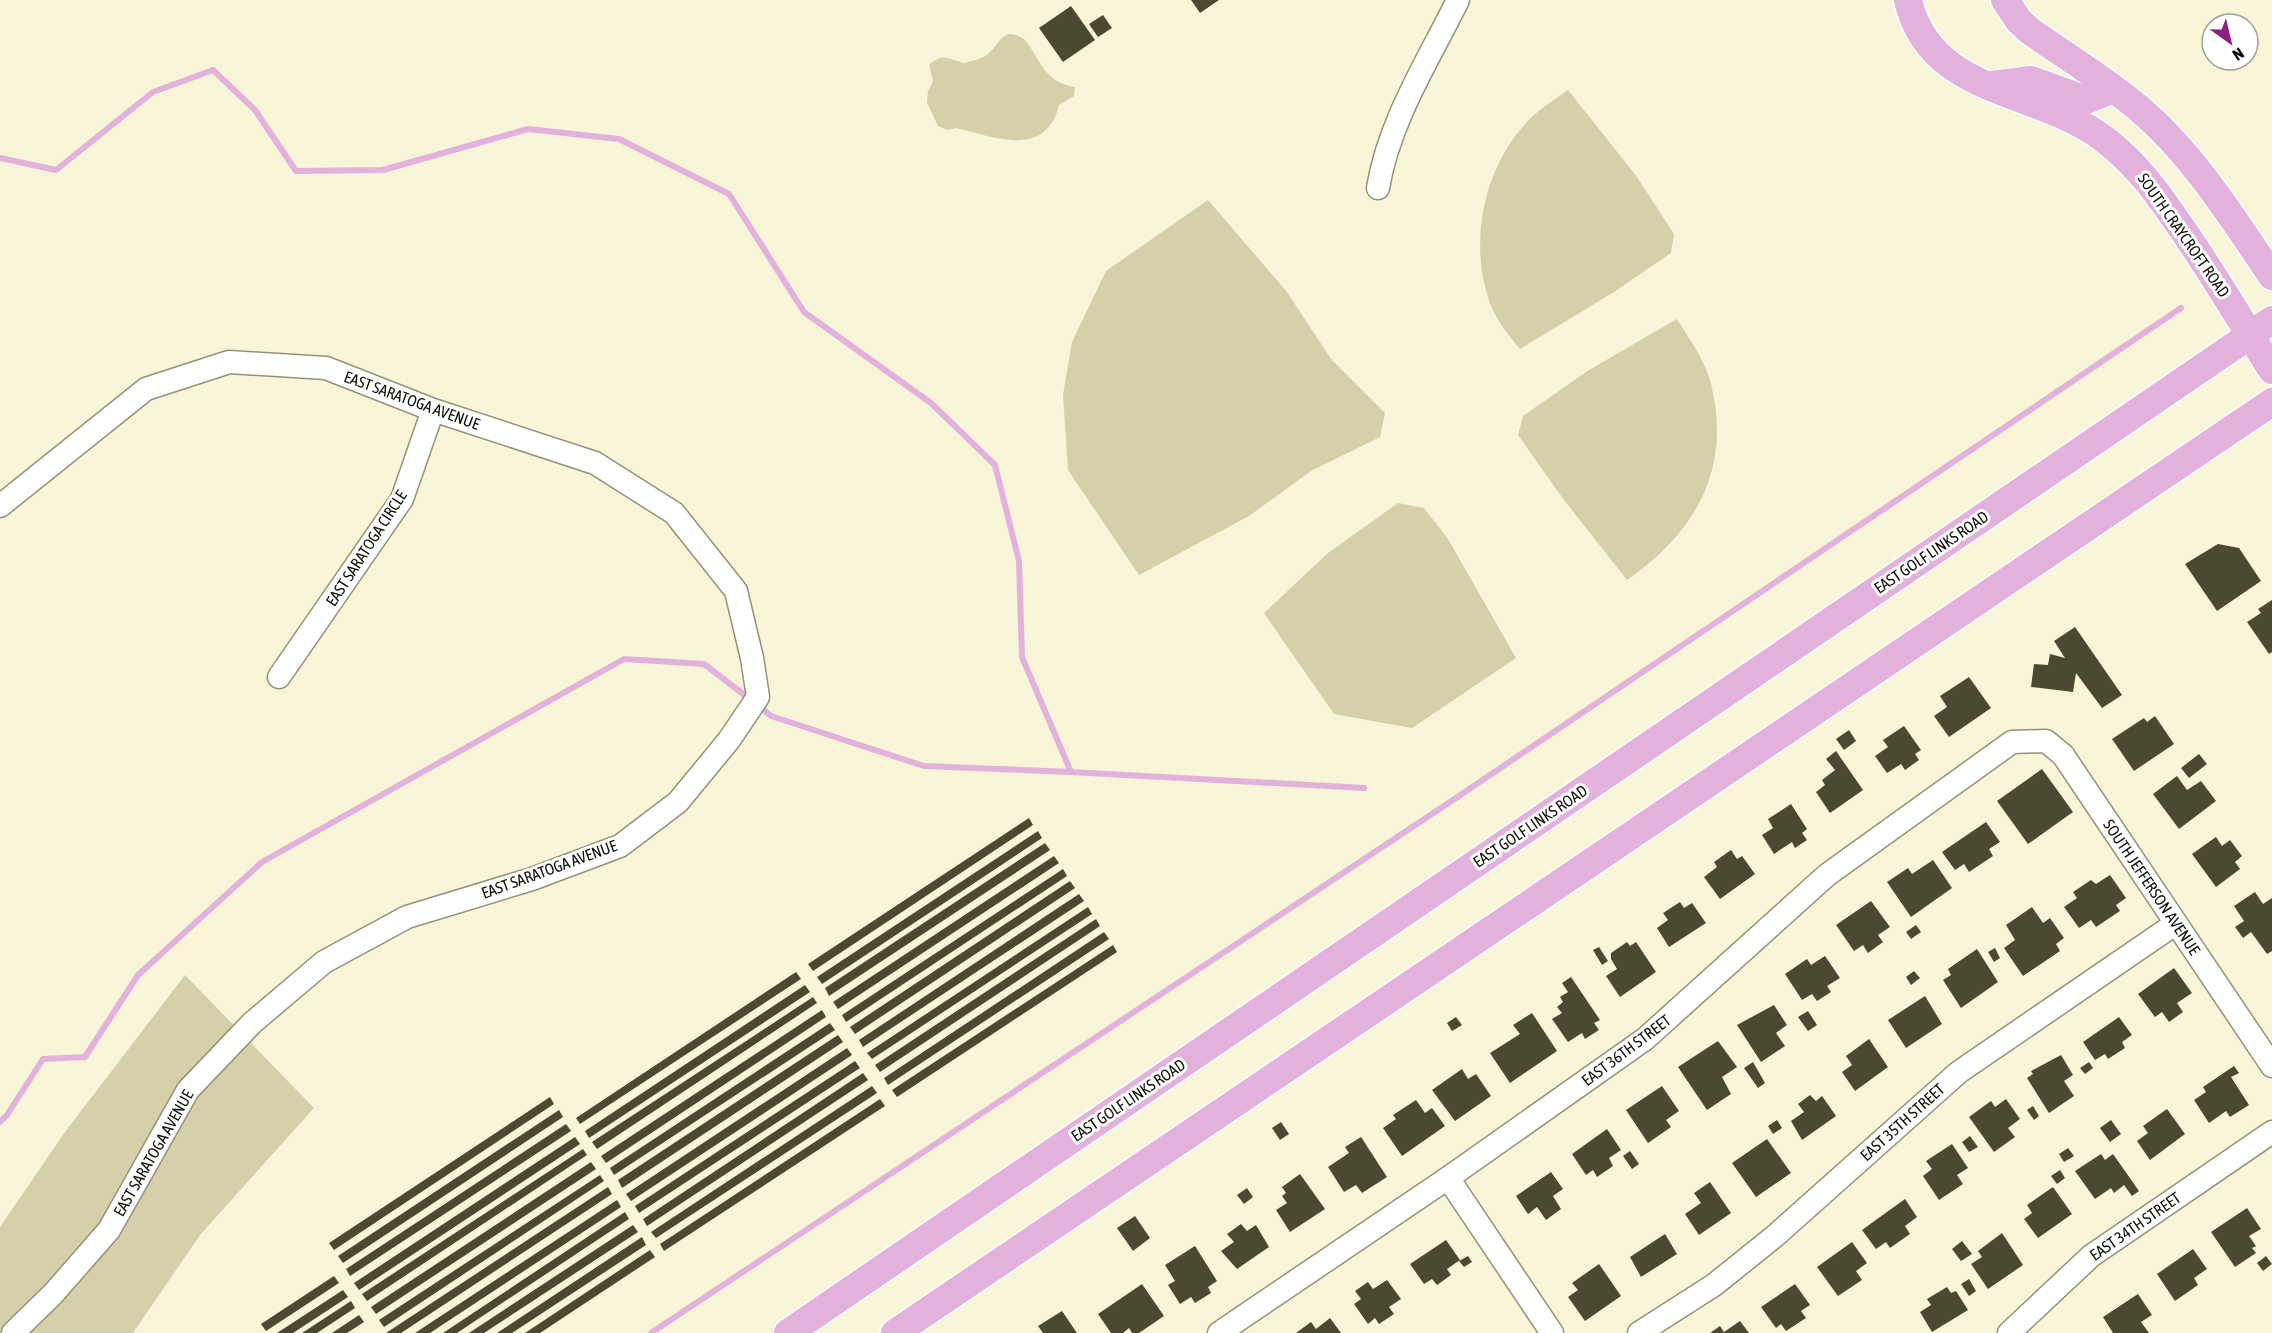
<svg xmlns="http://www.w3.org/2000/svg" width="2272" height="1333" viewBox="0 0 2272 1333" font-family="'Asap Condensed',sans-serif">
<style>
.green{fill:#d5d0a9}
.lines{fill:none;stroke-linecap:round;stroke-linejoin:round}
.stream{stroke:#e3b2dc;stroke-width:6}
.building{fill:#4c4932}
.minor-casing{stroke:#959278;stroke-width:25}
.major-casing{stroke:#fff;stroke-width:31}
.minor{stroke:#fff;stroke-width:22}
.major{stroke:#e2b1dc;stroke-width:28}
.labels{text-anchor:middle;stroke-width:6;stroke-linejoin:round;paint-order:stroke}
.street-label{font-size:16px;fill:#0e0c04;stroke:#fff}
</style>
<rect width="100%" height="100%" fill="#f8f5d9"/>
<path class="green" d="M1009,34C1039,34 1032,81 1075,87L1074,96L1059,105C1046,159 994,137 956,128L947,130L938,126L927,103L928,91L933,81L929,65C943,52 948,59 964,63C972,61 981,59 988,54C997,47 998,38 1009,34Z
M1568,90L1637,177L1674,234L1671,253L1614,292L1520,349C1506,332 1493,316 1487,294C1469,234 1487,158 1534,115C1544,106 1557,98 1568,90Z
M1208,200L1287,292L1331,359L1385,413L1380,437L1311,471L1249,516L1139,575L1068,470L1063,395L1072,342L1106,271Z
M1677,319C1690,340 1705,360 1711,384C1732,469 1696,532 1627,580L1564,500L1518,435L1523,416L1589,370Z
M1398,503L1424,508L1448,539L1516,658L1412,728L1334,714L1264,613L1328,553Z
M185,975L314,1108L200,1235L133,1333H0V1227L65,1132Z"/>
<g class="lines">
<path class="stream" d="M0,158L56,170L153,92L213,70L255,110L296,171L383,170L528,129L619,139L729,194L804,312L931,403L995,465L1019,561L1022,657L1071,772L1364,788
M759,706L771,716L924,766L1071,772
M0,1122L7,1115L43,1059L85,1057L138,975L262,862L624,659L704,664L751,700
M651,1333L1459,796L2181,308"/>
</g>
<path class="building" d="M1191,0H1219L1200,13Z
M1071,6L1095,40L1063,62L1039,28Z
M1103,15L1112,28L1098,37L1089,24Z
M2218,544L2239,548L2261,581L2217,611L2185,564Z
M2272,600V652L2269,654L2247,622L2261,613L2258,609Z
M2075,627L2122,695L2102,708L2076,673L2073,692L2031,687L2034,664L2048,665L2050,654L2065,658L2054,641Z
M1969,677L1991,708L1949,737L1934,716L1947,707L1940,696Z
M2155,716L2174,744L2134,771L2112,739L2144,718L2147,722Z
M1904,726L1921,750L1915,754L1919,760L1905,770L1901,764L1887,773L1875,756L1888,747L1883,740Z
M1849,730L1856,741L1844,750L1836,739Z
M1836,751L1863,790L1830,813L1816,792L1825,785L1822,780L1835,770L1826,759Z
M2199,754L2207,764L2189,778L2181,768Z
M2042,769L2073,812L2028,844L1997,801Z
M2177,776L2187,790L2201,781L2216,801L2179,829L2153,794Z
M1791,804L1807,829L1802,833L1807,840L1795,848L1792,842L1774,854L1762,835L1773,828L1768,819Z
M1029,818L1033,825L813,971L808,964Z
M1986,822L2000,842L1989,849L1993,856L1969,872L1964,864L1955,870L1942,852Z
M1038,831L1042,838L822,984L817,977Z
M2216,837L2222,846L2230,840L2242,856L2235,862L2240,869L2216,887L2192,854Z
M1045,843L1050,850L829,996L825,988Z
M1731,850L1737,859L1742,856L1755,874L1720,899L1704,877L1717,867L1714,862Z
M1054,856L1059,863L838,1009L833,1002Z
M1933,860L1952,888L1911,917L1887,882L1908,868L1912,874Z
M1063,869L1067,876L846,1022L842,1015Z
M2110,875L2126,898L2116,905L2120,911L2096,927L2091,920L2079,928L2064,907L2077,898L2073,892L2091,880L2096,884Z
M1070,881L1075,888L855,1034L850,1027Z
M2255,892L2263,904L2272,898V951L2267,954L2251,932L2243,938L2235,927L2244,921L2234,906Z
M1079,894L1084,901L863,1047L859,1040Z
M1871,901L1890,927L1878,935L1883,942L1868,953L1863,945L1854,951L1836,925Z
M1680,902L1684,908L1692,903L1706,923L1669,947L1657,928L1668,920L1663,913Z
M1088,907L1092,914L872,1059L867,1053Z
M2032,907L2043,923L2050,918L2064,938L2056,944L2060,951L2023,976L2004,948L2015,940L2006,925Z
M1096,919L1100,926L880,1072L875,1065Z
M1916,925L1921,932L1911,939L1906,932Z
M1104,932L1109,939L888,1085L884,1078Z
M1627,942L1630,946L1636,942L1656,972L1620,997L1606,976L1617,969L1611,959V953Z
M1113,945L1117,952L897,1097L892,1090Z
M1599,947L1608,961L1602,965L1593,950Z
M1995,948L2000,958L1994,962L1988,952Z
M1977,949L1998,982L1961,1008L1943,980L1951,975L1948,969Z
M1825,956L1840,978L1827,986L1831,992L1817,1001L1812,994L1802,1000L1785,974L1807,959L1811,965Z
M2174,968L2192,993L2177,1003L2183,1012L2169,1022L2162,1012L2155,1017L2138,994Z
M1914,971L1920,978L1911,985L1906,977Z
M796,972L801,979L580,1124L576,1118Z
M1571,977L1600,1020L1594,1023L1599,1030L1585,1039L1582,1033L1568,1042L1552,1019L1562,1013L1557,1007L1563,1002L1560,997L1568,992L1562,983Z
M805,985L810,992L589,1138L585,1131Z
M1925,996L1942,1024L1906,1048L1888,1020Z
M813,997L817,1003L597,1149L592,1142Z
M1774,1005L1787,1025L1776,1033L1785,1046L1761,1062L1737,1025Z
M822,1010L826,1017L606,1163L601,1156Z
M1808,1011L1817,1025L1808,1031L1798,1017Z
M1532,1013L1557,1051L1510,1083L1490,1053L1520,1034L1513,1025Z
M1456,1017L1462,1025L1452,1031L1447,1023Z
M2119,1017L2132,1035L2122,1042L2125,1048L2108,1059L2105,1054L2095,1060L2083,1042Z
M830,1023L835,1030L614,1175L610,1168Z
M838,1035L843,1042L622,1188L618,1180Z
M1869,1039L1888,1067L1855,1091L1842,1072L1852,1065L1846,1056Z
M1718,1041L1737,1067L1722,1077L1731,1094L1707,1110L1678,1067Z
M847,1048L852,1055L631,1201L626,1194Z
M2061,1055L2073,1075L2064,1081L2074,1096L2049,1113L2027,1078L2033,1074L2031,1071Z
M855,1061L860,1068L639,1213L635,1206Z
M1753,1062L1765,1083L1758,1088L1744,1068Z
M2089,1062L2093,1068L2085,1074L2080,1068Z
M2234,1066L2239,1073L2231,1077L2249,1105L2230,1117L2226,1111L2209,1123L2194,1100L2206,1092L2203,1087Z
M1462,1069L1468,1079L1476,1074L1491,1096L1455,1121L1432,1090Z
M863,1073L868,1080L647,1226L643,1219Z
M872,1086L877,1093L656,1238L651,1232Z
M1662,1086L1679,1111L1666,1120L1671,1127L1648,1143L1626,1110Z
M1810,1095L1816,1101L1822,1096L1836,1116L1802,1140L1791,1121L1804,1112L1798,1104Z
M550,1097L554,1104L334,1250L329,1243Z
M880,1099L885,1106L664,1251L660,1244Z
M2006,1099L2020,1119L2008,1128L2015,1137L1994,1152L1969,1117L1991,1101L1995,1107Z
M1416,1100L1425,1113L1432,1108L1445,1126L1402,1156L1383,1128L1396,1119L1393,1115Z
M2033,1106L2039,1116L2034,1120L2027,1110Z
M2167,1109L2185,1134L2150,1160L2137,1141L2148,1133L2143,1126Z
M559,1110L563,1117L343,1263L338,1256Z
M1777,1120L1782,1128L1773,1134L1768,1126Z
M2111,1120L2121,1134L2110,1142L2100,1128Z
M1281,1122L1289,1134L1280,1140L1272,1128Z
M566,1124L571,1131L350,1276L346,1269Z
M1607,1129L1621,1150L1609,1158L1613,1166L1597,1177L1593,1170L1586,1175L1572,1154Z
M1970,1136L1978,1147L1969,1152L1962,1142Z
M575,1137L580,1144L359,1290L354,1283Z
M1361,1137L1387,1177L1362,1193L1356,1185L1344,1192L1328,1167L1349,1153L1345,1147Z
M1767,1139L1791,1173L1756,1197L1732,1163Z
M1952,1144L1968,1168L1957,1175L1963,1184L1939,1200L1923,1176L1932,1169L1926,1161Z
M2068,1148L2074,1156L2064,1162L2059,1154Z
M583,1149L587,1155L367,1301L362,1294Z
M1630,1151L1639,1164L1632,1169L1623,1156Z
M2101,1154L2105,1160L2113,1154L2139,1191L2132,1196L2124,1185L2114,1193L2111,1188L2095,1199L2075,1171Z
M591,1162L596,1169L376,1314L371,1307Z
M2060,1170L2065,1178L2057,1184L2051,1176Z
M1551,1172L1563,1189L1553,1196L1561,1209L1546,1220L1537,1207L1528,1214L1516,1196Z
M1300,1174L1325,1209L1290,1232L1276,1210L1287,1203L1282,1196L1286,1193L1282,1187Z
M600,1175L604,1181L384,1327L379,1320Z
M1710,1182L1731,1213L1699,1235L1685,1214L1701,1203L1694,1193Z
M608,1187L612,1194L401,1333H386Z
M2053,1187L2072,1214L2038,1238L2024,1219L2032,1213L2027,1205Z
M1247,1188L1253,1197L1244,1204L1237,1195Z
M1905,1199L1917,1217L1905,1226L1910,1234L1890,1248L1886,1242L1876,1249L1862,1230Z
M617,1200L621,1207L430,1333H415Z
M2247,1208L2261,1229L2249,1236L2256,1246L2252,1248L2256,1253L2235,1267L2211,1232Z
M625,1212L629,1219L457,1333H443Z
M1135,1216L1150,1238L1133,1251L1117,1228Z
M1241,1224L1247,1231L1256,1225L1269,1247L1237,1269L1221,1251L1234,1242L1227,1234Z
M633,1225L638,1232L484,1333H469Z
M2002,1233L2023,1265L1988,1289L1971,1264L1982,1257L1978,1251Z
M1665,1234L1677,1254L1641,1277L1630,1257Z
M642,1237L646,1245L512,1333H497Z
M1446,1240L1460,1260L1447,1269L1451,1275L1437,1285L1432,1279L1424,1284L1410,1264Z
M1962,1241L1972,1254L1961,1261L1952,1249Z
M1852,1242L1867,1263L1856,1271L1862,1280L1838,1296L1817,1267Z
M1195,1246L1217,1281L1208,1287L1211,1293L1195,1303L1191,1297L1180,1304L1168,1285L1175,1281L1165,1265Z
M2193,1249L2207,1269L2194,1278L2198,1285L2175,1301L2157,1274Z
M650,1250L655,1257L540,1333H525Z
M1468,1256L1472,1262L1464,1267L1459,1261Z
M2266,1256L2272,1264L2263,1271L2257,1263Z
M1599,1264L1621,1296L1585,1321L1568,1297L1578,1290L1572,1283Z
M334,1276L339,1283L266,1331L261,1324Z
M1969,1279L1976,1291L1969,1296L1961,1284Z
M1387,1280L1401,1299L1389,1307L1394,1314L1379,1324L1375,1318L1368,1324L1354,1304L1361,1299L1355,1291L1368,1282L1373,1289Z
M1142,1284L1164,1316L1139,1333H1132L1129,1328L1123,1333H1111L1098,1314Z
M1795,1284L1810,1305L1801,1311L1806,1318L1786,1331L1781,1324L1776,1328L1761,1307Z
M1947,1287L1951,1293L1956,1291L1968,1310L1932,1332L1920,1312L1931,1305L1927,1299Z
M343,1290L348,1297L293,1333H277Z
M2138,1294L2152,1315L2141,1322L2149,1333H2113L2103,1317Z
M351,1301L355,1308L317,1333H302Z
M1062,1311L1077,1333H1043L1038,1326Z
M359,1315L364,1322L347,1333H332Z
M1330,1318L1341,1333H1296L1311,1322L1316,1329Z
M1740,1321L1749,1333H1710L1720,1326L1724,1332Z"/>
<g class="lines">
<defs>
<path id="minor" d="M1378,188C1389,121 1428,61 1458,0
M0,506L146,389L229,362L326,368L433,410L595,463L674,513L736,591L752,658L758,697L729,740L678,802L620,846L532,879L407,917L324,962L252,1023L188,1090L109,1230L53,1294L13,1333
M279,677L402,499L433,410
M1448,1178L1552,1333
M1219,1333L1448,1178L1645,1039L1827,875L2012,742L2046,741L2063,755L2272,1066
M1639,1333L1714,1285L1775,1236L1959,1072L2175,924
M2009,1333L2091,1256L2272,1132"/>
<path id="major" d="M1908,0C1930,96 2037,88 2104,139C2142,168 2162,200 2189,239C2218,282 2244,326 2272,370
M2005,0L2019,21L2030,31C2067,57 2107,81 2142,111C2195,157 2233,219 2272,276
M1992,85L2031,80L2086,100L2106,92L2110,86
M788,1333L2272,320
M895,1333L2272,402"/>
</defs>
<use href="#minor" class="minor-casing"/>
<use href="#major" class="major-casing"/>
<use href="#minor" class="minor"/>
<use href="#major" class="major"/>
</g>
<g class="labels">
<g class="street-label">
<text transform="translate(2184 235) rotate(55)" y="6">SOUTH CRAYCROFT ROAD</text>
<text transform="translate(412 400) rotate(20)" y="6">EAST SARATOGA AVENUE</text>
<text transform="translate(366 548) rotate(-57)" y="6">EAST SARATOGA CIRCLE</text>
<text transform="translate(1931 552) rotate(-34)" y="6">EAST GOLF LINKS ROAD</text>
<text transform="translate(1530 826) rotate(-34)" y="6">EAST GOLF LINKS ROAD</text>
<text transform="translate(549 869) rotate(-20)" y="6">EAST SARATOGA AVENUE</text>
<text transform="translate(2152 887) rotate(56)" y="6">SOUTH JEFFERSON AVENUE</text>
<text transform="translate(1626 1050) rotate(-37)" y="6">EAST 36TH STREET</text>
<text transform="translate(1128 1100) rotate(-34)" y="6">EAST GOLF LINKS ROAD</text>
<text transform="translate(1902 1122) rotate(-42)" y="6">EAST 35TH STREET</text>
<text transform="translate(153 1153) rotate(-60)" y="6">EAST SARATOGA AVENUE</text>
<text transform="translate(2135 1226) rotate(-35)" y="6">EAST 34TH STREET</text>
</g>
</g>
<g transform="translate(2230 42) rotate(146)"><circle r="28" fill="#ffffff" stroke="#9f9e9b" stroke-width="1.5"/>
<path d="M0-4.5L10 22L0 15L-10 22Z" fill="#8c2085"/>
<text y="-9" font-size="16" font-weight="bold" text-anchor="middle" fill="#0e0c04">N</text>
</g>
</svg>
